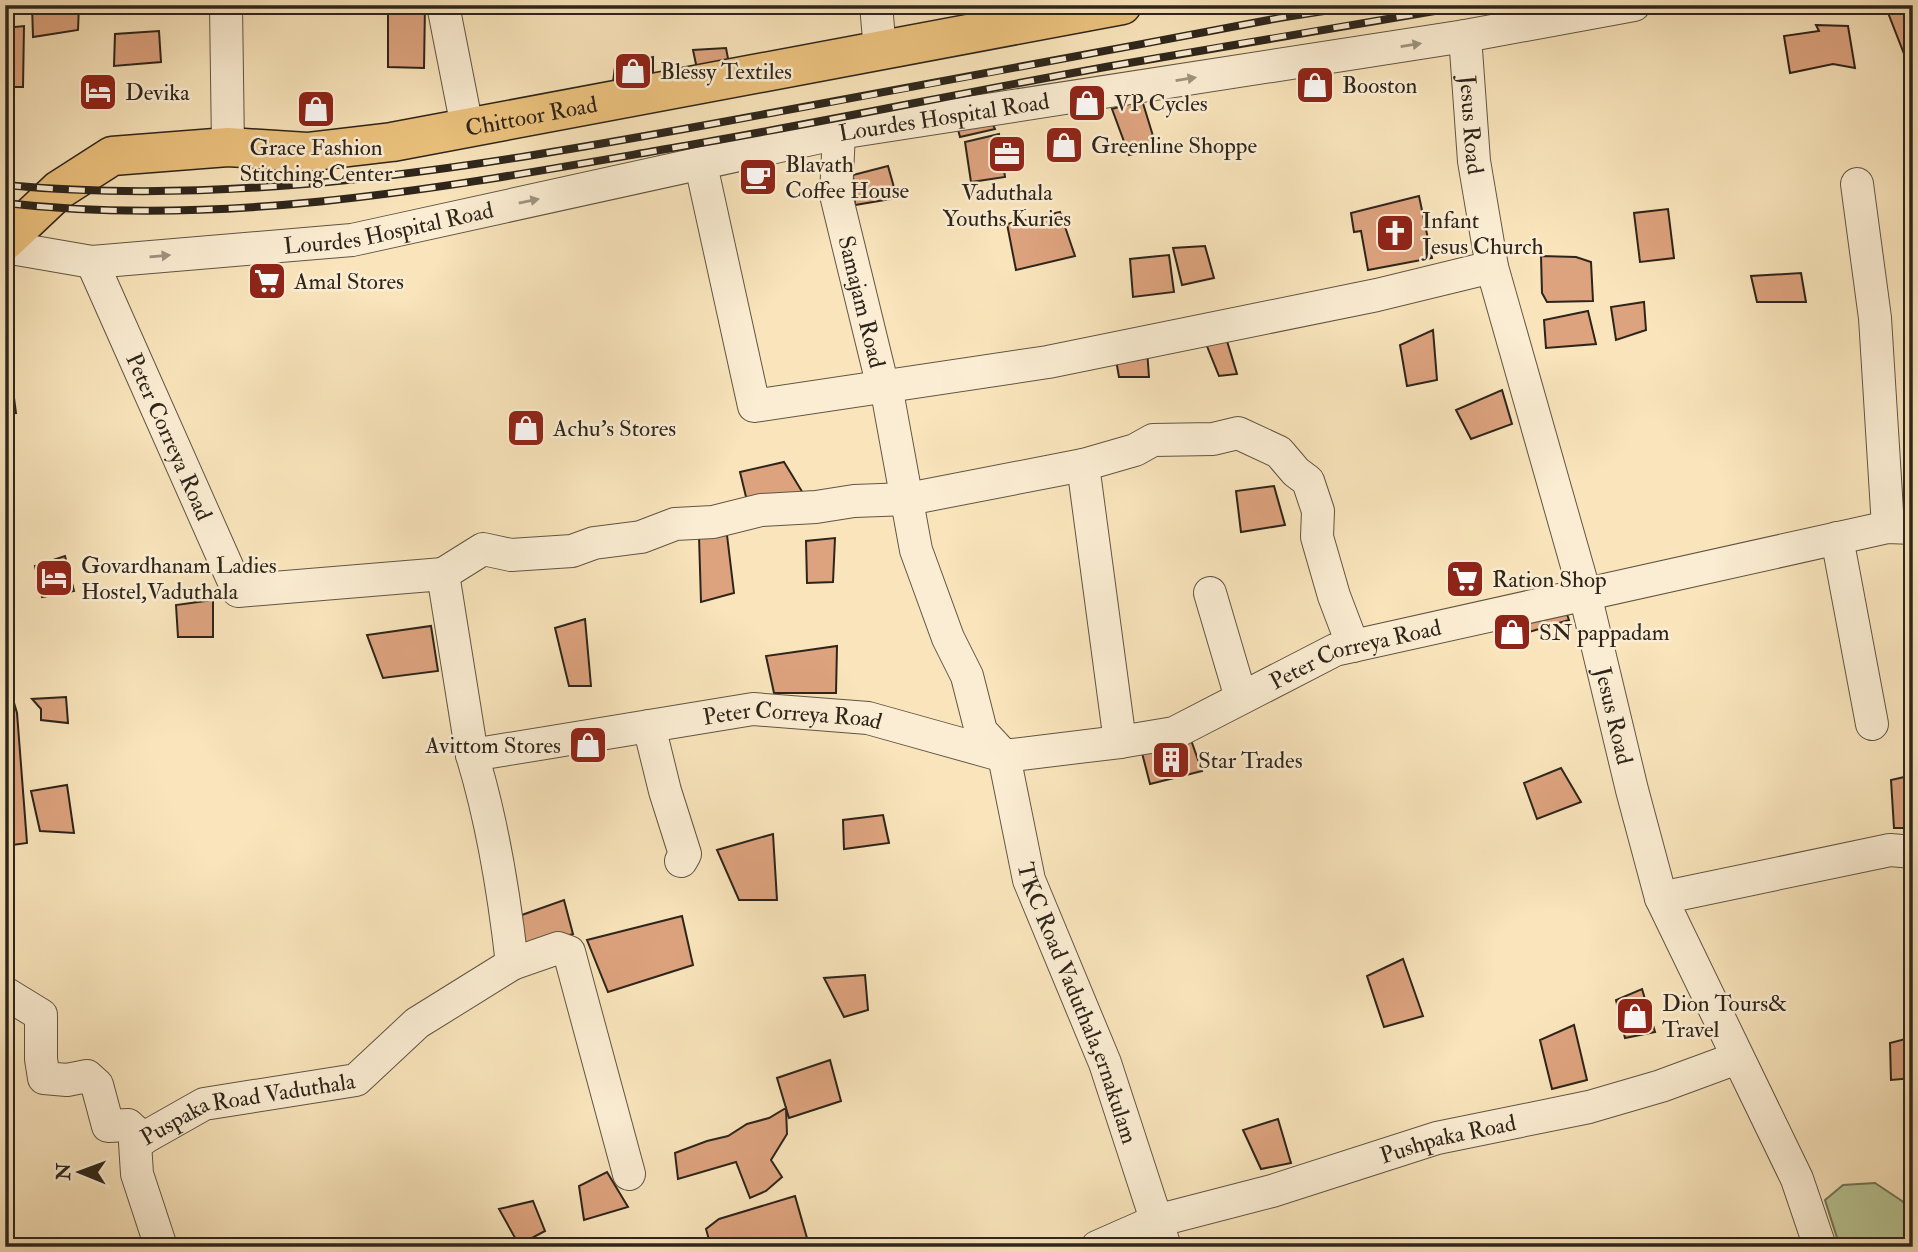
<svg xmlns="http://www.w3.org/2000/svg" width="1918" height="1252" viewBox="0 0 1918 1252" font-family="'IM FELL Double Pica',serif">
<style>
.green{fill:#b8c594;stroke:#727558;stroke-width:2}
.building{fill:#dda37e;stroke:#2d251b;stroke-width:2}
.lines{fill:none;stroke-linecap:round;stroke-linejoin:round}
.minor-casing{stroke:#605543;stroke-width:34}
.major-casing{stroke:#2d251b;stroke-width:41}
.minor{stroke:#fbedd3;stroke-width:32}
.major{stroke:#ecc27e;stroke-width:38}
.rail-casing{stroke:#2d251b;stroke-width:8}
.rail{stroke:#fbedd3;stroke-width:5;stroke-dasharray:16;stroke-linecap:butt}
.oneway{fill:#9e9380}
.labels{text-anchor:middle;stroke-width:5;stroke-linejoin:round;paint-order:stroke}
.poi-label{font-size:23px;fill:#2d251b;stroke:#fbedd3;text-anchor:start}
.street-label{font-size:23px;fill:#2d251b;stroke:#fbedd3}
</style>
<rect width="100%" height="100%" fill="#f9e4bb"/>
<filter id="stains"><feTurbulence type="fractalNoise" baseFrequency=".00286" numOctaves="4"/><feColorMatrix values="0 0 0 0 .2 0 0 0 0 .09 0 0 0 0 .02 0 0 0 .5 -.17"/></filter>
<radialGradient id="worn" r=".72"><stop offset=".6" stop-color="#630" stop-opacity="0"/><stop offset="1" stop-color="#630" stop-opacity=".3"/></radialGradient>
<path class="green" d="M1875,1183L1902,1201L1913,1212V1247H1840L1825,1200L1843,1185Z"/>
<path class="building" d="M32,5H79L78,30L33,37Z
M388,5H425L424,68L388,67Z
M1885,5H1913V77Z
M1816,25L1848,26L1855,68L1833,64L1790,73L1784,36L1819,31Z
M24,26L23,87H5V28Z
M159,31L161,62L114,66L115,34Z
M726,48L729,64L697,69L693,50Z
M653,57V75L613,82L615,67Z
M87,76L107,77L106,106L92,107Z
M325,99L329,119L308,126L304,100Z
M1142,100L1157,149L1129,155L1112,109Z
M983,102L995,129L960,137L953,111Z
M999,134L1005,177L971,182L965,142Z
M888,166L897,198L855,205L853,175Z
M1419,196L1432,258L1368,270L1361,231L1354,232L1351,213Z
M1668,209L1674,258L1640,262L1634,213Z
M1060,212L1075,256L1016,270L1007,224Z
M1205,246L1214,278L1182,285L1173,248Z
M1169,255L1174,292L1133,297L1130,259Z
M1541,256L1576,257L1591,262L1593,301L1547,302L1542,293Z
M1801,273L1806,302H1757L1751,276Z
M1644,302L1646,330L1616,340L1611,307Z
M1588,311L1596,344L1546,348L1544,320Z
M1220,318L1237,374L1219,376L1198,324Z
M5,329L16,413L5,414Z
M1433,330L1437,380L1407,386L1400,345Z
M1146,336L1149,377H1119L1113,343Z
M1502,390L1512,424L1471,439L1456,410Z
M784,462L806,498L747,501L740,472Z
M1274,486L1285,525L1241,532L1236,491Z
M727,535L734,593L701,602L699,536Z
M835,538L833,582L807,583L806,541Z
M65,556L74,591L42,597L35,566Z
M1459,575H1469L1473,583L1460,585Z
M213,600V637H178L176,605Z
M1565,609L1569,620L1496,642L1493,622Z
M585,619L591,686H569L555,628Z
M431,626L438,671L383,678L367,635Z
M837,646L836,693H774L766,656Z
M12,696L17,713L27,843L5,846V698Z
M66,697L68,723L41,720V709L32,699Z
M1191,740L1202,771L1150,784L1141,749Z
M1561,768L1581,802L1537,819L1524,783Z
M1913,775V828H1894L1891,780Z
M67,785L74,833L40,831L31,791Z
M883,815L889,843L844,849L843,820Z
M773,834L777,900H739L717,850Z
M564,900L573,934L525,947L519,916Z
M682,916L693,965L608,992L587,940Z
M1403,959L1423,1016L1384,1027L1367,976Z
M865,975L868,1010L844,1017L824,978Z
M1642,989L1655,1032L1625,1038L1616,1000Z
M1574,1025L1587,1080L1552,1089L1540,1040Z
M1913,1037V1078L1891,1080L1890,1043Z
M830,1060L841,1101L789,1118L777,1078Z
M786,1108L787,1134L771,1160L782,1177L766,1191L750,1198L736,1162L678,1179L675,1153L707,1141L728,1136L747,1124L769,1118Z
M1278,1119L1291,1163L1261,1169L1243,1130Z
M607,1172L628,1207L584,1220L579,1186Z
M795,1196L807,1238L793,1247H711L706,1229L719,1219Z
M533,1201L545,1231L519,1245L499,1209Z"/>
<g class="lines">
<defs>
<g id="minor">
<path d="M226,5L228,147"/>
<path d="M443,5L467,127"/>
<path d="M876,5L880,50"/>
<path id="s1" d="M1465,36L1474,161L1492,267L1585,594L1632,790L1661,898L1797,1179L1820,1247"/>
<path id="s2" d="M839,133L836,195L880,375L886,386L916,550L948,638L967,676L981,731L1004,756L1029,880L1105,1063L1165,1247"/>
<path d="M701,165L754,406L1048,362L1377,295L1492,267"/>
<path d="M1857,184L1875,318L1888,527"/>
<path id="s3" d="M5,247L92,262L352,240L839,133L1465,36L1634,5"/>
<path id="s4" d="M92,262L238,591L443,574L472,755L753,709L868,718L1004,756L1120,742L1174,733L1335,650L1888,527L1913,528"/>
<path d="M1083,465L1120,742"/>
<path d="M1837,538L1872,724"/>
<path d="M443,574L483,549L511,555L572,551L594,543L641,537L675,524L713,522L761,510L816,507L854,501L908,499L1083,465L1135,450L1153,440L1213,439L1238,433L1279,452L1296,472L1308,481L1318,511L1317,537L1334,596L1353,646"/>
<path d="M1210,593L1241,698"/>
<path d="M649,726L665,791L685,854L681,861"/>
<path d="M1661,898L1890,850L1913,852"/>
<path d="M512,964L558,948L569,952L629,1174"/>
<path d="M5,993L41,1015V1059L44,1078L67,1080L87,1076L97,1085L108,1126L128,1125L143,1139"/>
<path id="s5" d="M161,1247L137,1174L135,1143L204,1104L356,1080L417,1023L512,964C504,893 493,823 472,755"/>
<path id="s6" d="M1097,1247L1156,1221L1272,1191L1437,1138L1589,1107L1661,1086L1737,1058"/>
</g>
<g id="major">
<path id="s7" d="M5,241L59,190L112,156L228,147L307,152L392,142L1122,5"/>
</g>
</defs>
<use href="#minor" class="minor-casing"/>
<use href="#major" class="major-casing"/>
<use href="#minor" class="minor"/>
<use href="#major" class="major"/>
<defs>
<path id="rail" d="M5,185C241,207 475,167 706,125C897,91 1088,54 1279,18L1362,5
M5,203C231,229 457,185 678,147C825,122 970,91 1117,65C1234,44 1352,25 1470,5"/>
</defs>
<use href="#rail" class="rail-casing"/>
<use href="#rail" class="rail"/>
</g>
<defs><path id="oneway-solid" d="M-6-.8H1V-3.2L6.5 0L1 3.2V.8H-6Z" transform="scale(1.75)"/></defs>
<g class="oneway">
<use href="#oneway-solid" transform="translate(1411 45) rotate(-9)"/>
<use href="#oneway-solid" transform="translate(1186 79) rotate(-9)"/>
<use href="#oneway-solid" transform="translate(529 201) rotate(-12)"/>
<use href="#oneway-solid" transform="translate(160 256) rotate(-5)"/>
</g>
<defs>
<symbol id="shop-square" viewBox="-11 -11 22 22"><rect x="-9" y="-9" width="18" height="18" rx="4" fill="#8f2418" stroke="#fbedd3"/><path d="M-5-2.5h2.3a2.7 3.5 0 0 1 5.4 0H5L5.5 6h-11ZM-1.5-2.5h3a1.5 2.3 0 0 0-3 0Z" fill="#fff"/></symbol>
<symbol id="hotel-square" viewBox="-11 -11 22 22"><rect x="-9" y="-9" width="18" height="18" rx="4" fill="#8f2418" stroke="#fbedd3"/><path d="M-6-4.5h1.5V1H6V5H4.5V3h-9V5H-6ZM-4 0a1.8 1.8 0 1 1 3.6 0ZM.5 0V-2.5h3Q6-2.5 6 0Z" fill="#fff"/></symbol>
<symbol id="office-square" viewBox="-11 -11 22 22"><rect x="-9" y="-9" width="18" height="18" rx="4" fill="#8f2418" stroke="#fbedd3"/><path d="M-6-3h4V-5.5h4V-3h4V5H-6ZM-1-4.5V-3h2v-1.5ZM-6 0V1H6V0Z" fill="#fff"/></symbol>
<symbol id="cafe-square" viewBox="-11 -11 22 22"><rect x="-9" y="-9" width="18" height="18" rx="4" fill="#8f2418" stroke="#fbedd3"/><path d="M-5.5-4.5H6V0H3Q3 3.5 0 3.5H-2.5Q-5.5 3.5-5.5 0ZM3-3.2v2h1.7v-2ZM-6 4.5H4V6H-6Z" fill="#fff"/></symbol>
<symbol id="church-square" viewBox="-11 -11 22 22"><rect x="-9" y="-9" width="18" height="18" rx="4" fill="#8f2418" stroke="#fbedd3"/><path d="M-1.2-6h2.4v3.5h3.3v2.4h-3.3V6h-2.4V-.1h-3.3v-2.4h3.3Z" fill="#fff"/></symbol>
<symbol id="supermarket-square" viewBox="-11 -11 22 22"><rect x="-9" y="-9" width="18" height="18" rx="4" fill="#8f2418" stroke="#fbedd3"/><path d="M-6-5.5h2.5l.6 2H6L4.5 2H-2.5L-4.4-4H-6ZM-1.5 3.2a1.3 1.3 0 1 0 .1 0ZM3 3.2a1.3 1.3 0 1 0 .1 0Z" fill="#fff"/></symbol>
<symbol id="building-square" viewBox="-11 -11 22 22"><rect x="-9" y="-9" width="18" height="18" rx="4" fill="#8f2418" stroke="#fbedd3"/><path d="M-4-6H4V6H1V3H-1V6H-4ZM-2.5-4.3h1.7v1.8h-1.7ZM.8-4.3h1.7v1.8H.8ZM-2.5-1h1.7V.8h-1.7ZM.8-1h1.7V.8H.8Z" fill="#fff"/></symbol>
</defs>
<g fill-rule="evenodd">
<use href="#shop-square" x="611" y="49" width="44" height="44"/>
<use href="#shop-square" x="1293" y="63" width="44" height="44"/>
<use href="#hotel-square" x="76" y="70" width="44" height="44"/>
<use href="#shop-square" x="1065" y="81" width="44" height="44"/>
<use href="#shop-square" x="294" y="87" width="44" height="44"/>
<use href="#shop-square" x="1042" y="123" width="44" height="44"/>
<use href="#office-square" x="985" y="132" width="44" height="44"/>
<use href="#cafe-square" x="736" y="155" width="44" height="44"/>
<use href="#church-square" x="1373" y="211" width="44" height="44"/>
<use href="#supermarket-square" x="245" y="259" width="44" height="44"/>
<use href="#shop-square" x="504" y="406" width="44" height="44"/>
<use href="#hotel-square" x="32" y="556" width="44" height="44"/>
<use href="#supermarket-square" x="1443" y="557" width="44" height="44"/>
<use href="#shop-square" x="1490" y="610" width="44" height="44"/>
<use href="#shop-square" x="566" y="723" width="44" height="44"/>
<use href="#building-square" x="1149" y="738" width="44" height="44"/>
<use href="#shop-square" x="1613" y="994" width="44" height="44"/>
</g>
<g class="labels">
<g class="poi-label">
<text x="660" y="79">Blessy Textiles</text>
<text x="1342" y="93">Booston</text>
<text x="125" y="100">Devika</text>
<text x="1114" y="111">VP Cycles</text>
<text x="1091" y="153">Greenline Shoppe</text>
<text x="316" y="155" text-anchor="middle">Grace Fashion<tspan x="316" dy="26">Stitching Center</tspan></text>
<text x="785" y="172">Blavath<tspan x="785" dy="26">Coffee House</tspan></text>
<text x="1007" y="200" text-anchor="middle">Vaduthala<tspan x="1007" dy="26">Youths Kuries</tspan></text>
<text x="1422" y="228">Infant<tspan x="1422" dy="26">Jesus Church</tspan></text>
<text x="294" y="289">Amal Stores</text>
<text x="553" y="436">Achu's Stores</text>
<text x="81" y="573">Govardhanam Ladies<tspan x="81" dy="26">Hostel,Vaduthala</tspan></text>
<text x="1492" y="587">Ration Shop</text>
<text x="1539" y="640">SN pappadam</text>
<text x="561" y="753" text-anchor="end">Avittom Stores</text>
<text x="1198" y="768">Star Trades</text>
<text x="1662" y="1011">Dion Tours&amp;<tspan x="1662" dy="26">Travel</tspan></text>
</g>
<g class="street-label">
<text dy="8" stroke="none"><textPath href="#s7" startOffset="560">Chittoor Road</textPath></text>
<text dy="8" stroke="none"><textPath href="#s3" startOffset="954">Lourdes Hospital Road</textPath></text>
<text dy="8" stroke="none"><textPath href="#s1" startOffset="89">Jesus Road</textPath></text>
<text dy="8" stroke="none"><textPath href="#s3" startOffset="387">Lourdes Hospital Road</textPath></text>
<text dy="8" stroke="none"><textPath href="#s2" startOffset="172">Samajam Road</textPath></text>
<text dy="8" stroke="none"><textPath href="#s4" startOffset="191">Peter Correya Road</textPath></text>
<text dy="8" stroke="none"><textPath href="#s4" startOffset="1661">Peter Correya Road</textPath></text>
<text dy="8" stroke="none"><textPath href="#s1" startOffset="698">Jesus Road</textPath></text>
<text dy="8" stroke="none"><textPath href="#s4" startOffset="1073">Peter Correya Road</textPath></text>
<text dy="8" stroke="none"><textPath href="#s2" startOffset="912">TKC Road Vaduthala,ernakulam</textPath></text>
<text dy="8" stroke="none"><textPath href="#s5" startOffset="228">Puspaka Road Vaduthala</textPath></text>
<text dy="8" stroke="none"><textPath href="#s6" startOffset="368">Pushpaka Road</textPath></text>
</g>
</g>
<rect width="1918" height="1252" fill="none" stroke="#f9e4bb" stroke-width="28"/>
<rect x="7" y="7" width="1904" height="1238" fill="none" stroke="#2d251b" stroke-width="3.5"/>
<rect x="14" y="14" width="1890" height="1224" fill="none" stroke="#2d251b" stroke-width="2"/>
<g transform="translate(80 1172) rotate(271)" stroke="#fbedd3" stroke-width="5" paint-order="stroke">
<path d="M0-5L12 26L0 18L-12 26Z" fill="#2d251b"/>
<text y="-10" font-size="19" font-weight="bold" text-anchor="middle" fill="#2d251b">N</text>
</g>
<rect width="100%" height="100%" filter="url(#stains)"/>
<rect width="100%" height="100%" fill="url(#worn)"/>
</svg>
